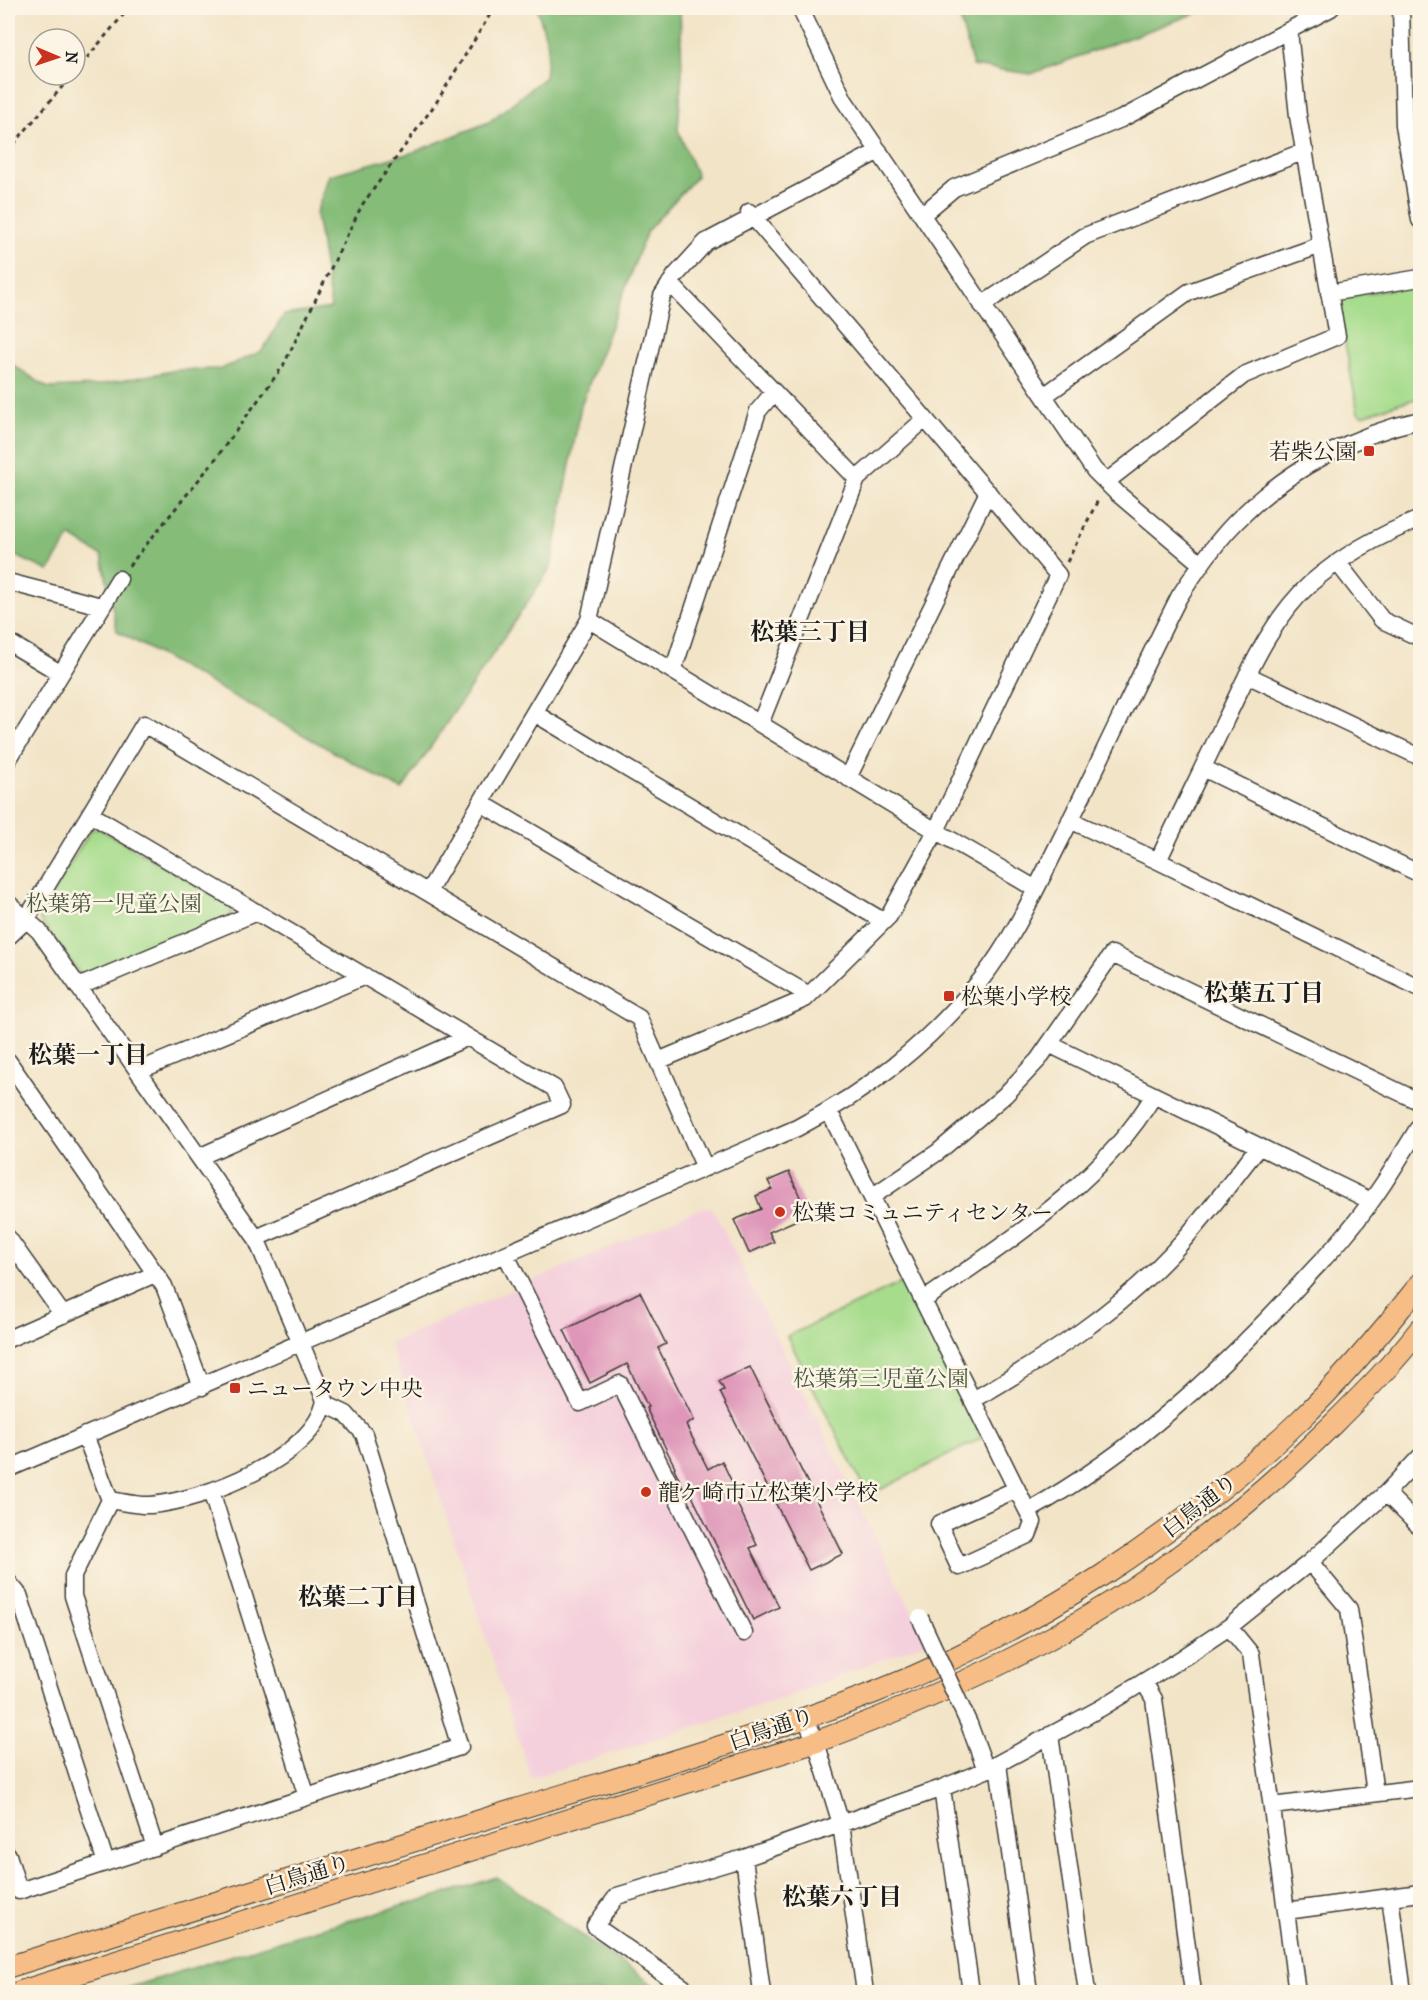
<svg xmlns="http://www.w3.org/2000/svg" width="1428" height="2000" viewBox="0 0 1428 2000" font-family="'IM FELL French Canon','Noto Serif JP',serif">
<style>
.built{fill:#f4cfdc}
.green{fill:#a6dc8c;stroke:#617c54;stroke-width:1.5}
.forest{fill:#84bc78;stroke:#506c4a;stroke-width:1.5}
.building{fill:#df97b9}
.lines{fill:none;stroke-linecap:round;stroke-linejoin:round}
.minor-casing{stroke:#3c3a36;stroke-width:19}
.major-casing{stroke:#3c3a36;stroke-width:23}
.path{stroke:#3c3a36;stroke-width:3;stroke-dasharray:4.5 4.5;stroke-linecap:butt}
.minor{stroke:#fff;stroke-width:16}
.major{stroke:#f6be86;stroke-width:21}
.minor-bridge-casing{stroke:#3c3a36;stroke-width:19;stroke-linecap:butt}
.minor-bridge{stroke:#fff;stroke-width:16}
.poi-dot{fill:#c8321e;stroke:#fcf5e5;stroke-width:2}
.labels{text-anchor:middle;stroke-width:5;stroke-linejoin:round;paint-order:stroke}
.poi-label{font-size:22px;fill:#1c1c1c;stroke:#fcf5e5;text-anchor:start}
.park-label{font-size:22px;fill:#45563e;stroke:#fcf5e5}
.street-label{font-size:22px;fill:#1c1c1c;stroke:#fcf5e5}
.neighbourhood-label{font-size:24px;font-weight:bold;fill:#1c1c1c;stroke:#fcf5e5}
</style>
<rect width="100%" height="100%" fill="#fcf5e5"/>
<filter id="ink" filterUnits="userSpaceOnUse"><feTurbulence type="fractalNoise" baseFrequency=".0167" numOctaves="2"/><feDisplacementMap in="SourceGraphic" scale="12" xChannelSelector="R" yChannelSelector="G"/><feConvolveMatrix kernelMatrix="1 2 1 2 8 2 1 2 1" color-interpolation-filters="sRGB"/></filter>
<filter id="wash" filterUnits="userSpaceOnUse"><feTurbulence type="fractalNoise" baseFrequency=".008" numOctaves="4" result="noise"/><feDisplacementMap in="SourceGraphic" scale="24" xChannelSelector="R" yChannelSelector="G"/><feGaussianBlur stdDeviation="1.35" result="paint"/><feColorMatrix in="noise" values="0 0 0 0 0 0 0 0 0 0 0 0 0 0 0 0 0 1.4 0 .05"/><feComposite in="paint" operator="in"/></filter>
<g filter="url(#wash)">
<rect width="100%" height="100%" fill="#f2e4c7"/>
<path class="built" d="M712,1207L927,1642L787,1697L531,1778L390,1343L701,1208Z"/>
<path class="green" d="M1416,285L1420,290V398L1396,404L1362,416L1358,413L1338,305L1345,297Z
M98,828L232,906L231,916L90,974H80L40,920V913L91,830Z
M907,1280L982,1438L868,1496L787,1336Z"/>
<path class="forest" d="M537,8H680L682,72L678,130L697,176L647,231L581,405L551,567L402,790L117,631L102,556L70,536L49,571L9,553L8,551V362L48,388L94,386L177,370L221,369L262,351L284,315L331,308L316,214L329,175L414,152L489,122L545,77L548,45Z
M957,8H1210L1031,74L973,66Z
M497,1877L664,1992H114L311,1931L444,1894Z"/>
<g id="blocks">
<path class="building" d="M789,1172L808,1215L769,1232L774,1242L749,1253L734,1220L761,1209L756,1196L772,1189L768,1181Z
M640,1292L666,1344L658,1348L694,1420L686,1425L708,1469L722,1461L737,1493L733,1495L757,1545L750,1548L779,1607L753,1620L690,1492L686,1494L674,1468L675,1467L646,1408L648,1407L627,1364L590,1383L564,1330Z
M750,1367L843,1554L809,1570L720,1392L724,1390L719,1381Z"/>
</g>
</g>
<g filter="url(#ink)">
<use href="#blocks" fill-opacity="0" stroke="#3c3a36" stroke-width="1.5"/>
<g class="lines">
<defs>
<path id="minor" d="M800,8L844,100L1094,470L1117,493L1201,564
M1401,8L1404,125L1420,220
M922,215L954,188L1121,119L1331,8
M670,283L857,479
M1329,293L1420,278
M982,305L1085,236L1305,151
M1044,396L1189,292L1321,245
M1106,482L1244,375L1337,336L1298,116L1289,31
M1338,563L1382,620L1420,638
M8,582L101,606
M589,620L936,831L1036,889
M8,642L60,673
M673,671L758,411L774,392
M1247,675L1420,757
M534,713L883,921
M760,724L857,479L925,419
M8,760L119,579
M1203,768L1420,874
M848,778L988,492
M481,803L809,995
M90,814L554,1088L562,1105L256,1238
M1070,820L1158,861L1420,988
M1158,861C1180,814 1203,768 1225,721C1248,674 1271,619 1311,583C1342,556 1382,534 1420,519
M428,892L589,620L662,296L675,276L706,242L879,151
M8,903L39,931L256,1238L325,1400C316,1457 203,1501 151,1505C138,1506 123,1502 110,1500
M8,937L26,920L144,724L639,1018L705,1168
M78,987L257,912
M1049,1044L1371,1201
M8,1061L164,1286L202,1387
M658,1061L805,999L889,916L936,831L1058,575L749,212
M138,1071L365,976
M829,1111L1033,1522L1028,1535L959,1567L939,1524L1017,1489
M199,1157L468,1037
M873,1196L938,1152L1005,1095L1038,1060L1112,954L1420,1102
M8,1238L63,1315
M506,1255L580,1403L620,1384L744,1633
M924,1300C1007,1242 1101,1184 1154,1095
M8,1339L155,1274
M973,1400C1044,1359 1116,1313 1172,1253C1203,1219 1231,1183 1259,1146
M85,1435L110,1500L73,1576V1596L155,1847
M8,1469L797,1128C871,1089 926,1045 980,981C1012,941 1034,893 1057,847C1099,764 1137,680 1179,597C1198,568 1218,538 1244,514C1291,468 1356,434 1420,420
M211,1491L307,1797
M1386,1493L1420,1527
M1028,1511C1133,1453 1223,1369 1303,1281C1318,1264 1335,1248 1349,1230C1376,1198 1398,1161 1420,1125
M1310,1562L1349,1609L1375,1793
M8,1582L19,1595L106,1863
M1229,1627L1251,1654L1297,1992
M1144,1682L1154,1699L1193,1992
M805,1717L816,1742L841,1824L865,1992
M969,1724L986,1770
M1050,1735L1087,1992
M998,1764L1029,1992
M942,1788L971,1992
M1272,1806L1420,1788
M8,1855L19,1891L460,1747L364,1434L346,1414L325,1404
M744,1858L762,1992
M1390,1897L1403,1992
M1286,1911L1420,1893
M690,1992L595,1926L617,1896L744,1858L942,1788L986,1770L1101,1708L1184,1657L1229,1627L1310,1562L1386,1493L1420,1457"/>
<path id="major" d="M8,1967C177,1915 345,1862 514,1810C634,1773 756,1738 873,1693C1029,1632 1176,1537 1298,1422C1342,1380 1382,1332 1420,1284
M19,1992L816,1742C894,1713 972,1681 1045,1641C1151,1583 1249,1508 1334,1423C1364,1393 1394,1363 1420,1329"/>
</defs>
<use href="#minor" class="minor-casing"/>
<use href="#major" class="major-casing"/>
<path class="path" d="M75,72L129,8
M8,151L72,75
M1067,562L1099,498
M129,566L214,461L283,366L362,205L436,103L494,8"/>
<use href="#minor" class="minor"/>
<use href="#major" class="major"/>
<defs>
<path id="minor-bridge" d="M920,1618L969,1724"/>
</defs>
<use href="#minor-bridge" class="minor-bridge-casing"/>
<use href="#minor-bridge" class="minor-bridge"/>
</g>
</g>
<g class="poi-dot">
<rect x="1363" y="445" width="12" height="12" rx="3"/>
<rect x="943" y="990" width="12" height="12" rx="3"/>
<circle cx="780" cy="1212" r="6"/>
<rect x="229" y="1382" width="12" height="12" rx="3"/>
<circle cx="646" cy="1492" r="6"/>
</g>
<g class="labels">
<g class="poi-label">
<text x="1357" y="459" text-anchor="end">若柴公園</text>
<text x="961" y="1004">松葉小学校</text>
<text x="792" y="1220">松葉コミュニティセンター</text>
<text x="247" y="1396">ニュータウン中央</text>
<text x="658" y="1500">龍ケ崎市立松葉小学校</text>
</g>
<g class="park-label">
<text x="114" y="911">松葉第一児童公園</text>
<text x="881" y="1386">松葉第三児童公園</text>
</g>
<g class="street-label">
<text transform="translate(1199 1505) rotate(-38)" y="8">白鳥通り</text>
<text transform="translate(771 1728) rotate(-19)" y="8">白鳥通り</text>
<text transform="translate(307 1874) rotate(-17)" y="8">白鳥通り</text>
</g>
<g class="neighbourhood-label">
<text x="810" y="640">松葉三丁目</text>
<text x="1264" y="1001">松葉五丁目</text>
<text x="88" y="1063">松葉一丁目</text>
<text x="358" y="1605">松葉二丁目</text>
<text x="842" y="1905">松葉六丁目</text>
</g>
</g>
<rect width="1428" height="2000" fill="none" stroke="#fcf5e5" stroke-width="30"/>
<g transform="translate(57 57) rotate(92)"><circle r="28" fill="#fcf5e5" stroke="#a29e95" stroke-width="1.5"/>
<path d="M0-4.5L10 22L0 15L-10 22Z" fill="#c8321e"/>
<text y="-9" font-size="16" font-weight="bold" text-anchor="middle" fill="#1c1c1c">N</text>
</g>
</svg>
